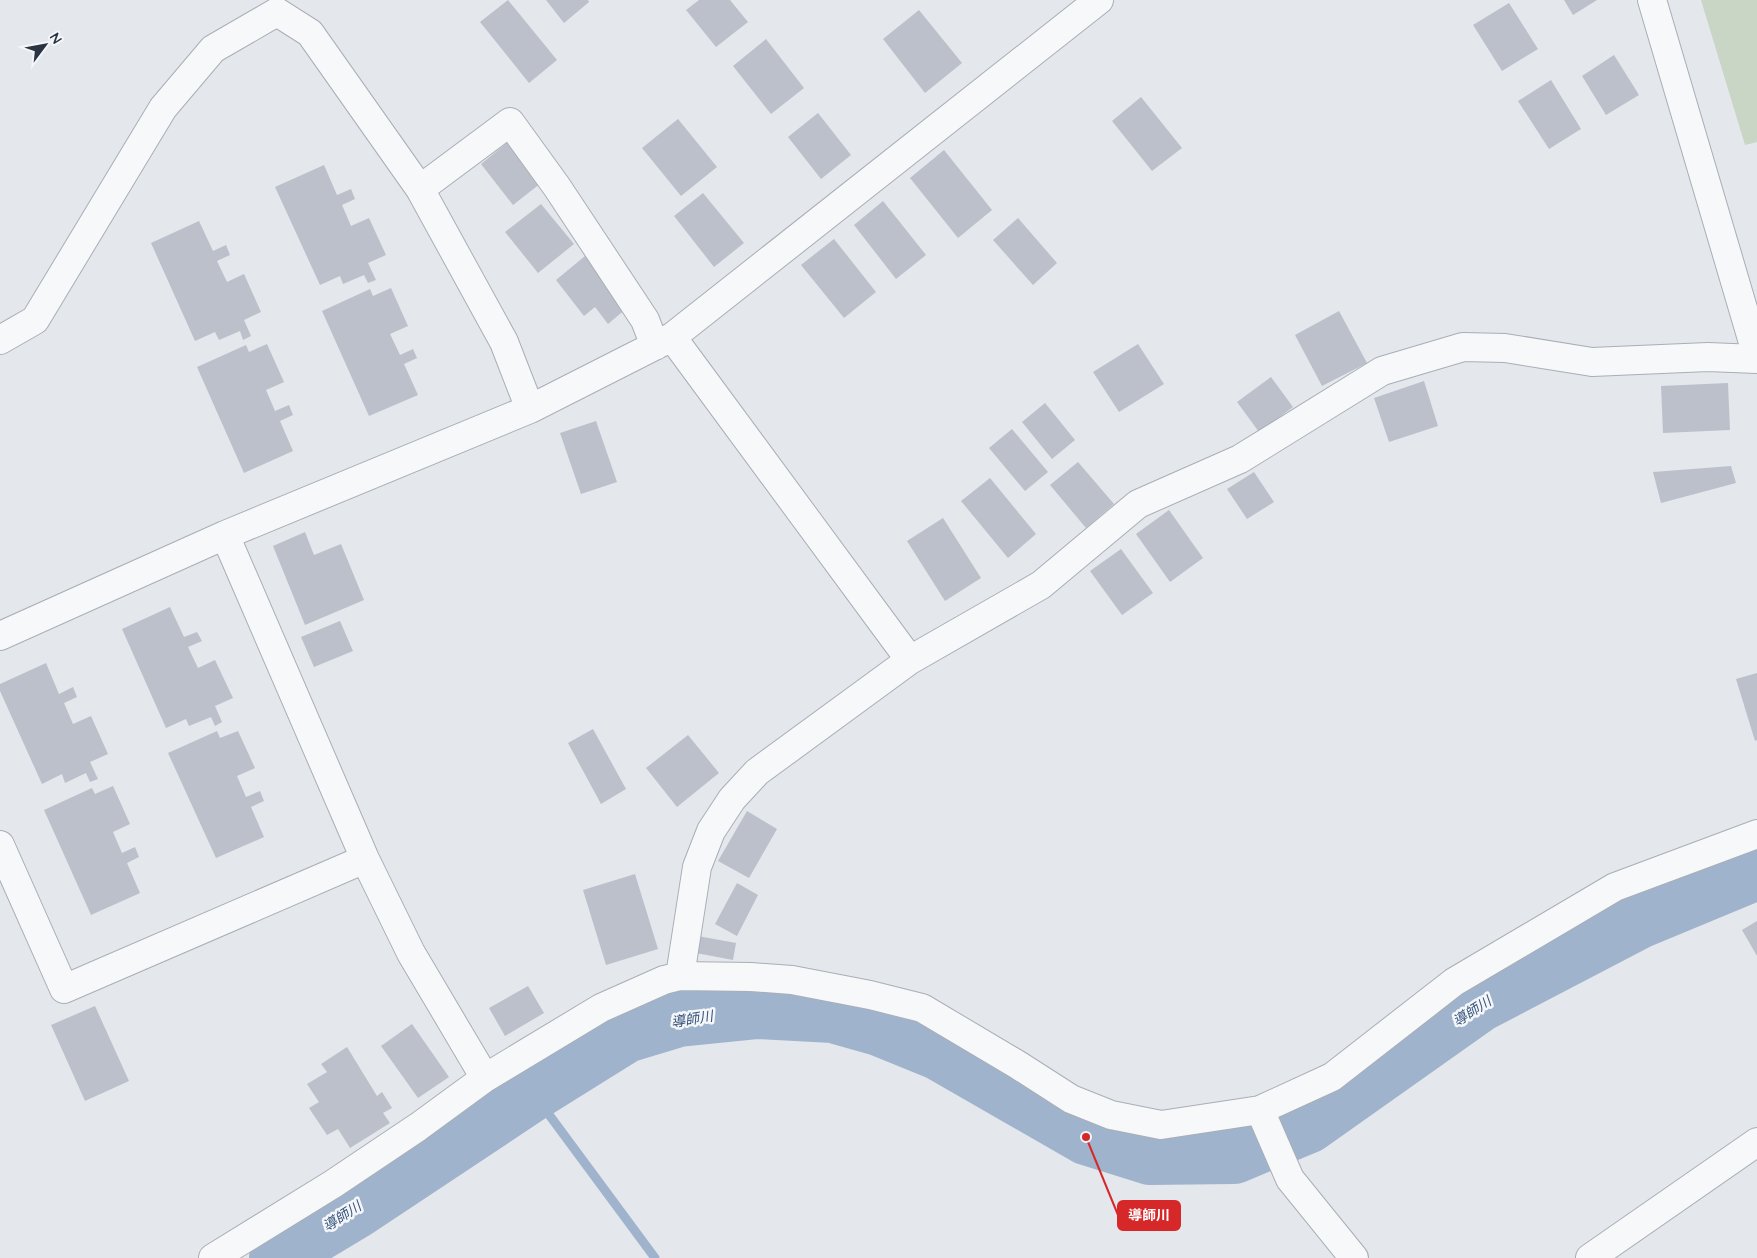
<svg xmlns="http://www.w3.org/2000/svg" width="1757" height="1258" viewBox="0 0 1757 1258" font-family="Quicksand,'Noto Sans JP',sans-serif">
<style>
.green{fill:#c9d6c5}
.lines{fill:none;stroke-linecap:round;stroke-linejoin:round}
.stream{stroke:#9fb4cc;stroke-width:9}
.river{stroke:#9fb4cc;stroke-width:56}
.building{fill:#bbc0ca}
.minor-casing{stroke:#a9aeb7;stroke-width:30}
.minor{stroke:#f7f8fa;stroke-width:28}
.labels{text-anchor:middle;stroke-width:5;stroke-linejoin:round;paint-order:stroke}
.water-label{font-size:14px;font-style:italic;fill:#34527a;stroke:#f4f6f9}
.leader{fill:none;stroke:#d62828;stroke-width:2}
.callout-dot{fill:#d62828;stroke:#f4f6f9;stroke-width:2}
.callout{fill:#d62828;stroke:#d62828;stroke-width:2}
.callout-label{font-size:14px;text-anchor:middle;font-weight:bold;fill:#fff}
</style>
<rect width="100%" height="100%" fill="#e4e7ec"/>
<path class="green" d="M1701,0H1757V142L1745,145Z"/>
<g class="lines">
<path class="stream" d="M533,1093L655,1258"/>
<path class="river" d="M277,1258L357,1210L533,1093L626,1035L679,1019L758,1011L833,1015L879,1028L938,1052L1086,1137L1150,1157L1234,1156L1309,1125L1480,1004L1639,921L1757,872"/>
</g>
<path class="building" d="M508,0L557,60L529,83L480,22Z
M546,0H588L589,2L564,23Z
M699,0H730L748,22L716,47L686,10Z
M1564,0H1597L1573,15Z
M1509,3L1538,49L1502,71L1473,25Z
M919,10L962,63L925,93L883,39Z
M766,39L804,88L771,114L733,66Z
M1614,55L1639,95L1606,115L1582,76Z
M1551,80L1581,129L1549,149L1518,101Z
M1141,97L1182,148L1152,171L1112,121Z
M818,113L851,155L821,179L788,137Z
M678,119L717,167L681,196L642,148Z
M508,142L541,183L513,205L481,164Z
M944,150L992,210L958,238L910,178Z
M324,165L337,195L351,189L355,199L342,205L351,226L369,218L386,255L368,263L376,280L368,283L364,275L343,284L340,276L320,285L275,187Z
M703,193L744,243L714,267L674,216Z
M883,201L926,255L896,279L854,225Z
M541,204L574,244L538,273L505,232Z
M1018,218L1057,263L1033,285L993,240Z
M199,221L213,251L226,245L230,255L217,261L227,282L244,274L261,312L244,320L251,336L243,340L240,331L219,340L215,332L195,341L151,243Z
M834,239L876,292L844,318L801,265Z
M585,256L627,308L608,324L595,307L584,316L556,280Z
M391,288L408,326L390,334L400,355L413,349L417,358L404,364L418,395L369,416L322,311L370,289L373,296Z
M1339,311L1367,363L1322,386L1295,335Z
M267,344L284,382L266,390L275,411L289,405L293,415L280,421L293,451L244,473L197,367L246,345L249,352Z
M1138,344L1164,384L1119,412L1093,372Z
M1271,377L1293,407L1259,432L1237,402Z
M1424,381L1438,426L1389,442L1374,398Z
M1728,383L1730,430L1663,433L1661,386Z
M1045,403L1075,440L1052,459L1022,422Z
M596,421L617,482L581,494L560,433Z
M1012,429L1048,472L1025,491L989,448Z
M1078,462L1114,504L1086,528L1050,485Z
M1731,466L1736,483L1661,503L1653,472Z
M1254,472L1274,502L1247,519L1227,489Z
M990,478L1036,534L1008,558L961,501Z
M1169,510L1203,558L1170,582L1136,534Z
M943,518L981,578L945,601L907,541Z
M305,532L314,555L341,544L364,600L305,625L273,546Z
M1121,549L1153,593L1122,615L1090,571Z
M170,607L184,637L197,632L202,641L188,647L198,668L215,660L233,698L215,706L222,722L215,726L211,717L189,726L186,719L166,728L122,629Z
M340,621L353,651L314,667L301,637Z
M46,663L59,694L73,687L77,697L64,703L73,724L91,716L108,754L90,762L98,779L90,782L86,773L65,783L62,774L42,784L0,691V684Z
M1757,673V740L1755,741L1736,679Z
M593,729L626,789L601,804L568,743Z
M217,731L220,738L238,731L255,768L237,776L246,797L260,791L264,801L251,807L264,837L216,858L168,753Z
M688,735L719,773L677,807L646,768Z
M113,786L130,824L113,832L122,853L135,847L139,857L127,863L140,893L91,915L44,810L92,788L95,794Z
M747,811L777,829L749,878L718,861Z
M635,874L658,949L606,965L583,890Z
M737,883L758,895L737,936L715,924Z
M1757,921V956L1742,930Z
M698,936L736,943L733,960L696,953Z
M528,986L544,1013L505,1036L489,1008Z
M95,1006L129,1081L85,1101L51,1025Z
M412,1024L449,1077L418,1098L381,1046Z
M347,1047L377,1096L382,1092L392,1108L383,1113L390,1123L350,1148L338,1129L327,1135L309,1108L319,1102L307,1084L327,1072L321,1064Z"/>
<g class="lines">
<defs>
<path id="minor" d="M1652,0L1757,356
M420,189L510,122L557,187L645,320L655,346
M672,337L910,660
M0,340L35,320L163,108L213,49L277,12L310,33L420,189L504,342L530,409
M225,535L365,859L411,953L485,1078
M0,636L225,535L530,409L672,337L1099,0
M0,845L64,989L365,859
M680,976L697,867L711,831L732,799L757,772L910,660L1041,585L1138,504L1240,459L1382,371L1463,347L1505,348L1592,362L1708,357L1757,359
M1260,1110L1290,1179L1354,1258
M213,1258L333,1184L418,1127L485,1078L601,1008L664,980L680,976L751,977L792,980L870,995L922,1008L1018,1065L1071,1099L1111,1115L1161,1125L1260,1110L1332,1077L1454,982L1615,887L1757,834
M1590,1258L1757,1142"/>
</defs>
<use href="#minor" class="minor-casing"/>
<use href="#minor" class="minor"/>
</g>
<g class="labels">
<g class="water-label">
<text transform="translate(1472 1011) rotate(-33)" y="5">導師川</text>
<text transform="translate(692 1019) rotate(-9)" y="5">導師川</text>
<text transform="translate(342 1216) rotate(-33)" y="5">導師川</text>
</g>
</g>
<path class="leader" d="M1086 1137L1118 1215"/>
<circle class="callout-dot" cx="1086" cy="1137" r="5"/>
<rect class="callout" x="1118" y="1201" width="62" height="29" rx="5"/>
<g class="callout-label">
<text x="1149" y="1220">導師川</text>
</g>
<g transform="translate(45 45) rotate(58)" stroke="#f4f6f9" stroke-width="4" paint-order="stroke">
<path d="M0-4L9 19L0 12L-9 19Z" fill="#2b3445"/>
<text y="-8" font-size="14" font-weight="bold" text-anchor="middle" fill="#2b3445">N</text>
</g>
</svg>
